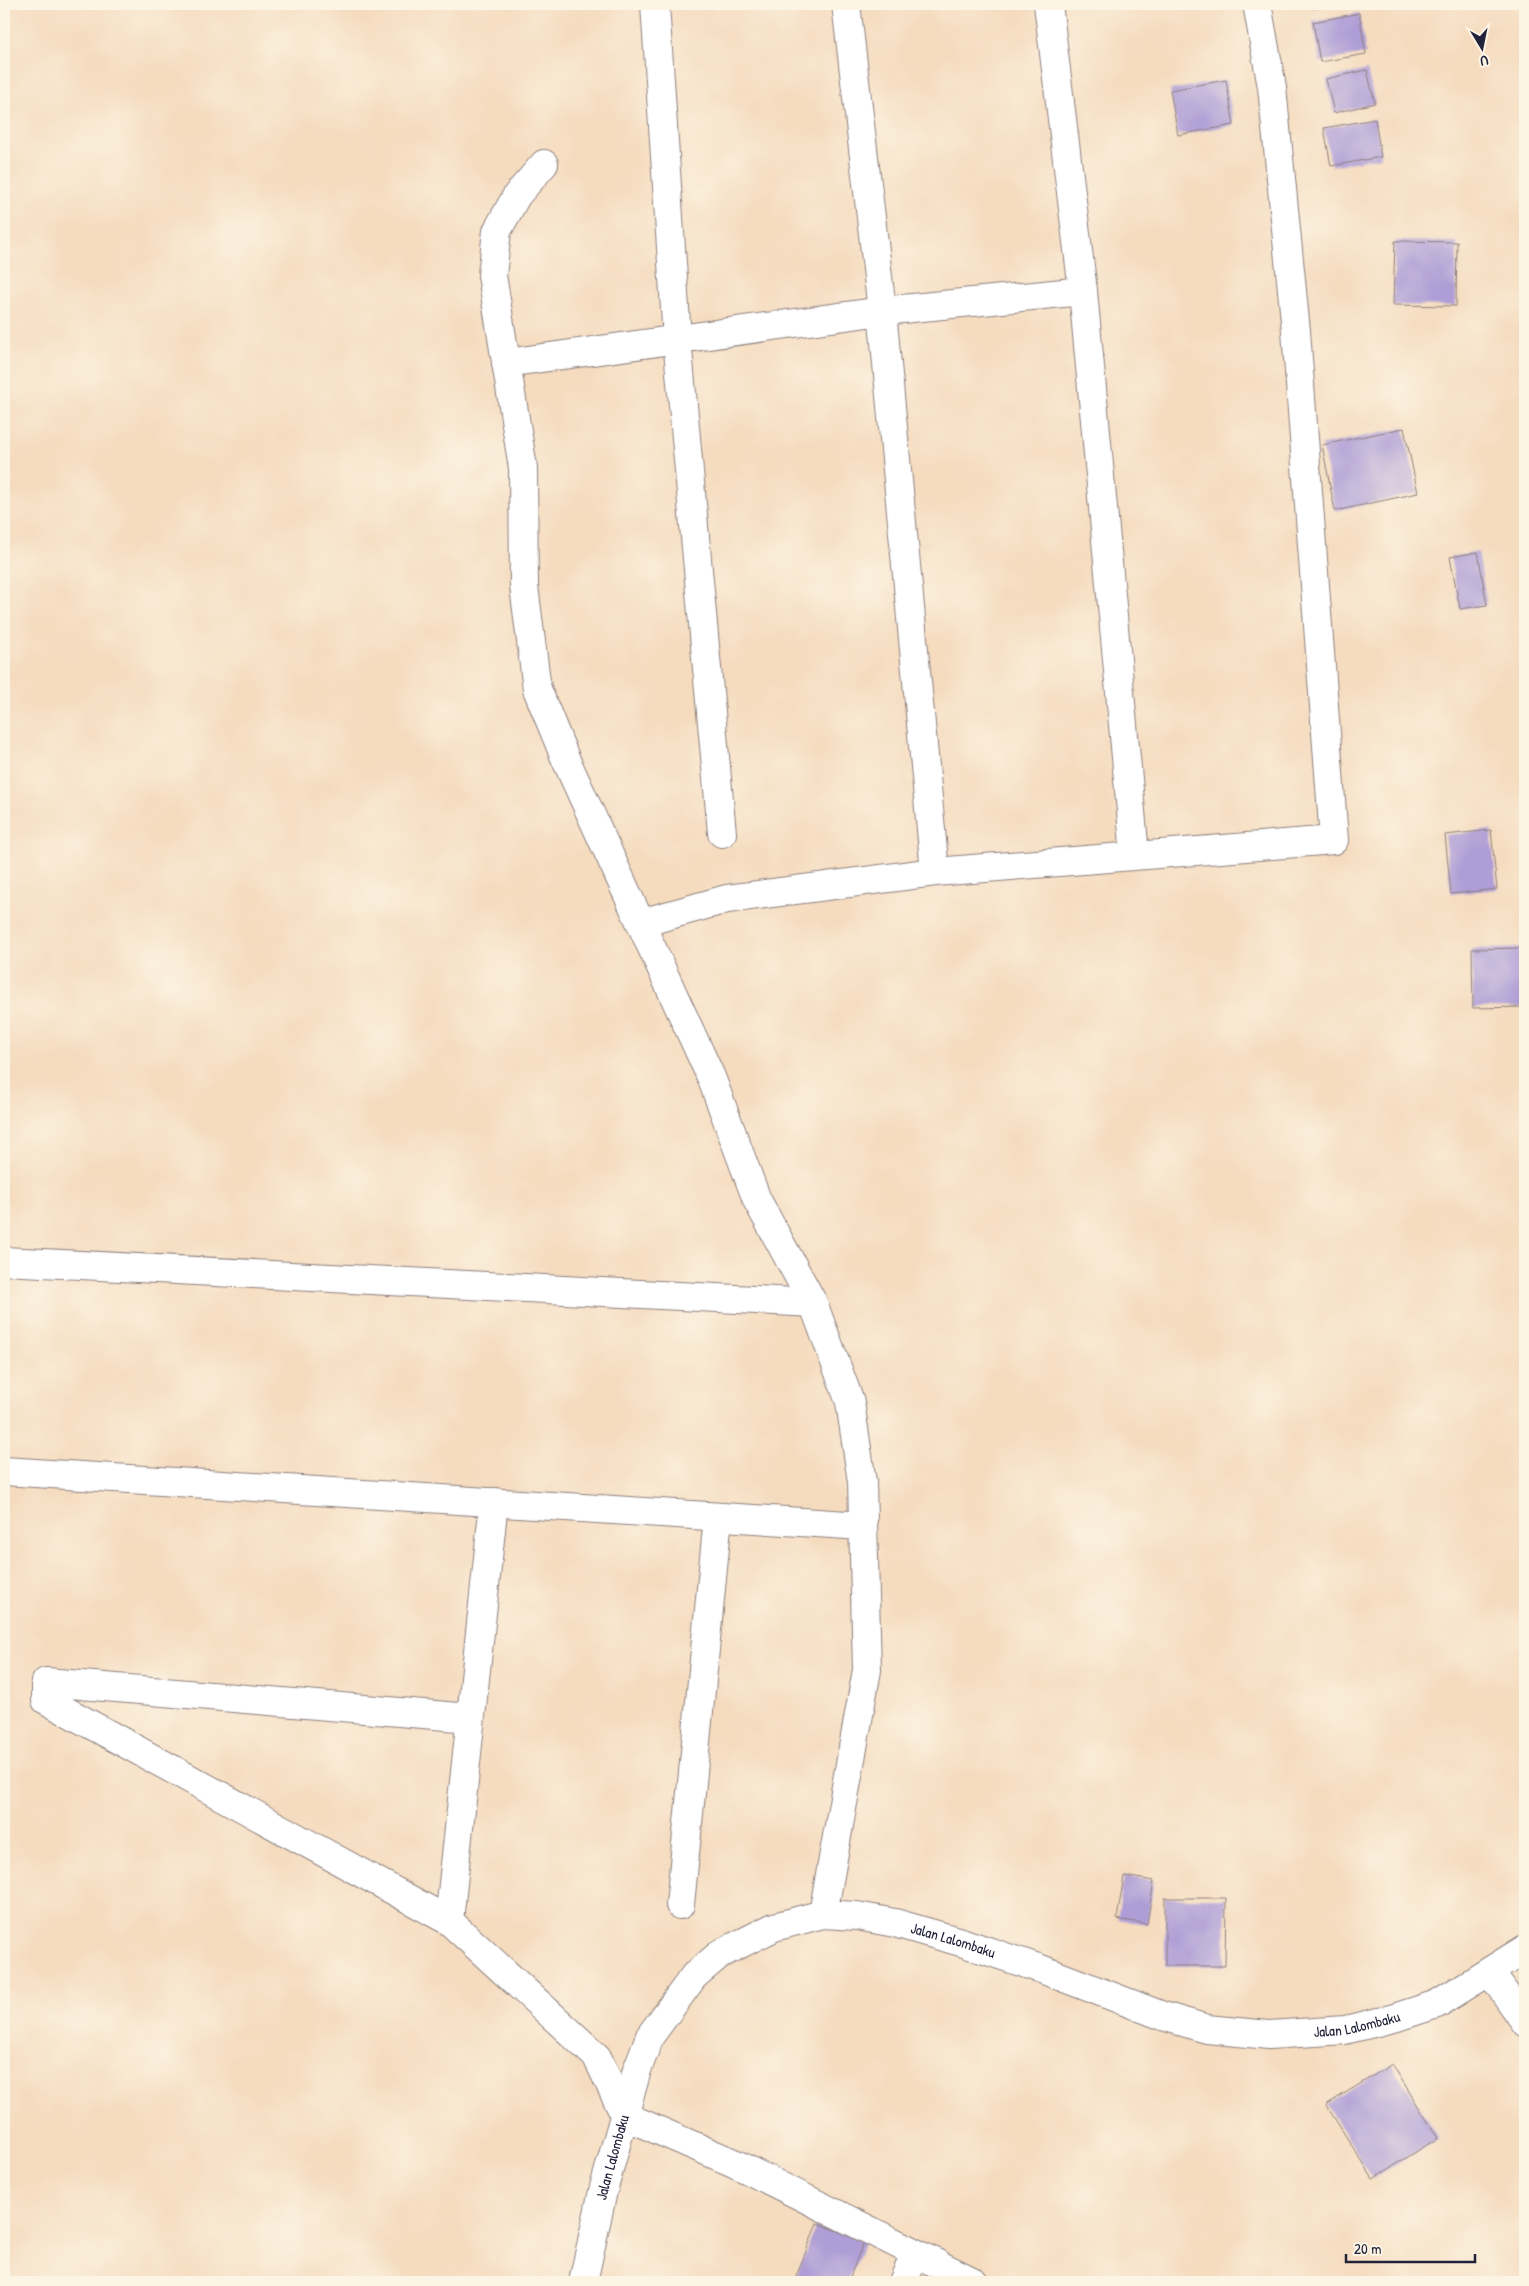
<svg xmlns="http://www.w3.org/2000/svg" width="1529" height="2286" viewBox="0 0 1529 2286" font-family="'Patrick Hand',sans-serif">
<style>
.building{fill:#ae9dd6}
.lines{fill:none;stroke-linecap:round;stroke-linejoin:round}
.minor-casing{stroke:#8c7f7d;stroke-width:30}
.minor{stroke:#fff;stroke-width:28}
.labels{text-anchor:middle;stroke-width:4.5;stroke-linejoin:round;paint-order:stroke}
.street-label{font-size:15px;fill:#22223b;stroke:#fcf5e5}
</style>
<rect width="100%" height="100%" fill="#fcf5e5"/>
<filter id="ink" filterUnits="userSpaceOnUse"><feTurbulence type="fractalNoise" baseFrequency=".02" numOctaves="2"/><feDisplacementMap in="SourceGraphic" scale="10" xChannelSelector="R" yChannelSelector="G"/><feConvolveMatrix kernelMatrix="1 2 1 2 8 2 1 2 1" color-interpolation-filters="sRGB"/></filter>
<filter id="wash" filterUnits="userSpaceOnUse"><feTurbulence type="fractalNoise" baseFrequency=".0096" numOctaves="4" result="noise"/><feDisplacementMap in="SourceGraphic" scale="20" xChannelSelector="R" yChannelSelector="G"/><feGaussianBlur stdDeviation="1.12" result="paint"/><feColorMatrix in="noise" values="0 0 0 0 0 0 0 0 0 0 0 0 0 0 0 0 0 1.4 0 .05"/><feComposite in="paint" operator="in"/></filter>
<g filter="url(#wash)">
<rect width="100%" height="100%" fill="#f5dcbf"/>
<g id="blocks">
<path class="building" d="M1311,4H1330V5L1312,8Z
M1359,13L1366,54L1320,62L1313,22Z
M1367,70L1375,103L1334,113L1326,79Z
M1226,80L1234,125L1178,135L1170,90Z
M1375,119L1381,157L1331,166L1324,128Z
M1395,241L1457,242L1456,306L1393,305Z
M1404,428L1418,493L1335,511L1322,445Z
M1478,552L1487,605L1460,609L1450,557Z
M1491,830L1497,889L1451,894L1445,835Z
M1525,948V1007L1473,1008L1472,949Z
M1124,1876L1154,1881L1147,1924L1117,1919Z
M1165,1898H1226L1225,1966H1165Z
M1392,2064L1438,2138L1373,2179L1326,2105Z
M817,2223L864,2241L848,2282H794Z
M924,2276L942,2282H922Z"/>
</g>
</g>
<g filter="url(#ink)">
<use href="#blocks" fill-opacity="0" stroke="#8c7f7d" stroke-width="1"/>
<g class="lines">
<defs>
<g id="minor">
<path d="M655,4L677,339L722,833"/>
<path d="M846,4L882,311L935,872"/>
<path d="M1048,4L1083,291L1135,855"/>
<path d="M544,164L517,195L497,231L492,275L523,468L524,586L537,689L566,760L711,1077L757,1200L813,1303L850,1402L862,1482L867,1670L823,1914"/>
<path d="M506,363L882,311L1083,291"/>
<path d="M641,923L727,899L935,872L1334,840L1296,331L1272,87L1257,4"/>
<path d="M4,1261L813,1303"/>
<path d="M4,1471L863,1526"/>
<path d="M470,1718L46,1682V1700L449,1921L597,2057L625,2116L736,2164L974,2282"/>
<path d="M680,1905L718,1517"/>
<path d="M449,1921L494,1502"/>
<path d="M1490,1972L1525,2022"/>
<path id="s1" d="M583,2282L603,2191L637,2070L650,2036L694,1976L720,1954L774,1927L823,1914L857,1916L895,1923L961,1942L1041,1969L1163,2016L1207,2029L1269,2035L1345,2030L1394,2018L1437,2004L1525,1949"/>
<path d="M903,2282L915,2254"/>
</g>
</defs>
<use href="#minor" class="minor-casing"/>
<use href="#minor" class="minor"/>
</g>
</g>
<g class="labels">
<g class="street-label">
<text dy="5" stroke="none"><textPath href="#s1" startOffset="608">Jalan Lalombaku</textPath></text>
<text dy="5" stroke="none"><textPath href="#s1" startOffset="1028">Jalan Lalombaku</textPath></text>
<text dy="5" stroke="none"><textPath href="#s1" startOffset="128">Jalan Lalombaku</textPath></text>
</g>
</g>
<rect width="1529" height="2286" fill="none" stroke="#fcf5e5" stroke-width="20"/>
<g transform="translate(1482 48) rotate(170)" stroke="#fcf5e5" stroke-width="4" paint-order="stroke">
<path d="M0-4L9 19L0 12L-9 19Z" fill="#22223b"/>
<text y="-8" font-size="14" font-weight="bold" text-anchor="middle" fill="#22223b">U</text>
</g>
<path d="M1346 2254v8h129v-8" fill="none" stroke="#22223b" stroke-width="2.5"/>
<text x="1354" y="2254" font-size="15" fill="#22223b" stroke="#fcf5e5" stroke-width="4" paint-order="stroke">20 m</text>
</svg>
